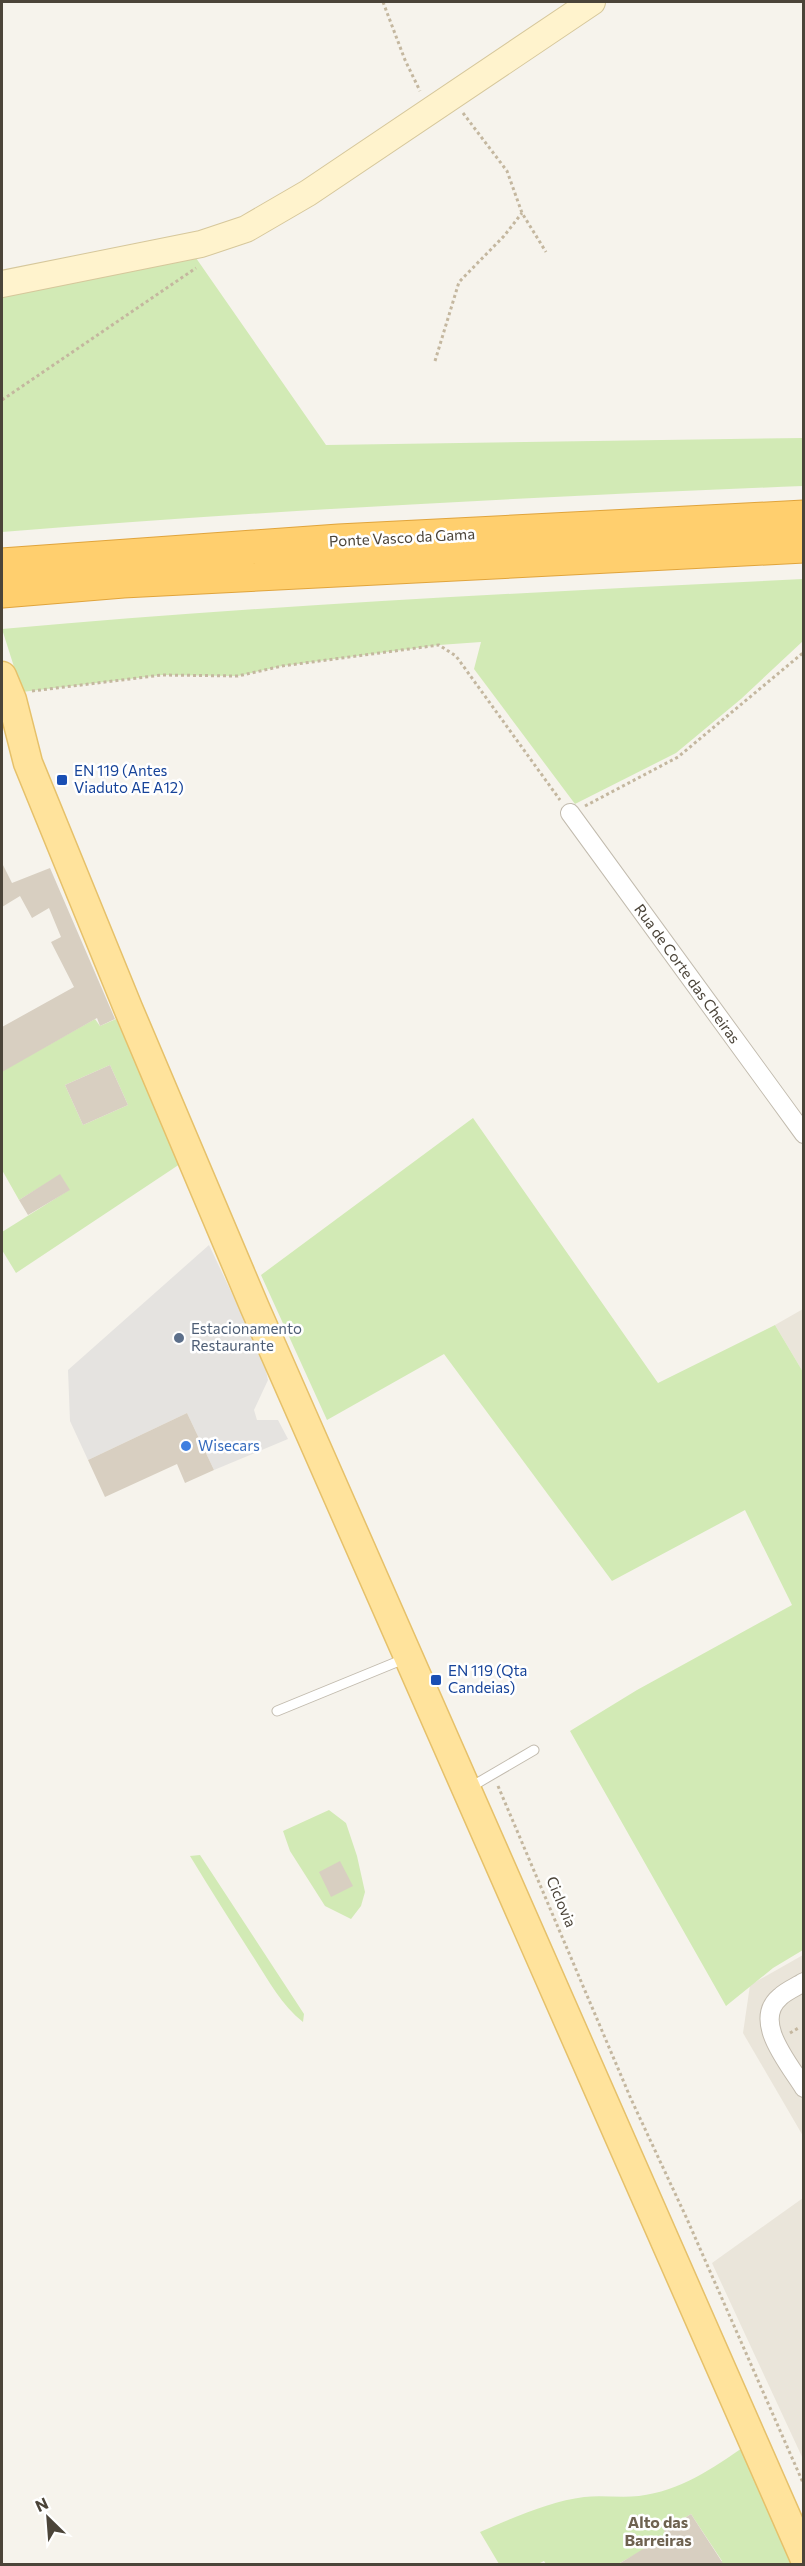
<svg xmlns="http://www.w3.org/2000/svg" width="805" height="2566" viewBox="0 0 805 2566" font-family="Commissioner,sans-serif">
<style>
.residential{fill:#eae5da}
.green{fill:#d2eab5;fill-rule:evenodd}
.parking{fill:#e5e3e0}
.building{fill:#d8cfc1}
.lines{fill:none;stroke-linecap:round;stroke-linejoin:round}
.lane-casing{stroke:#c2bbae;stroke-width:11}
.street-casing{stroke:#c2bbae;stroke-width:20}
.secondary-casing{stroke:#d6c79b;stroke-width:28}
.primary-casing{stroke:#e6c16a;stroke-width:31}
.highway-casing{stroke:#e0a43c;stroke-width:35}
.path{stroke:#c4b79f;stroke-width:3;stroke-dasharray:3 3;stroke-linecap:butt}
.lane{stroke:#fff;stroke-width:9}
.street{stroke:#fff;stroke-width:18}
.secondary{stroke:#fff3cd;stroke-width:26}
.primary{stroke:#ffe39c;stroke-width:28}
.highway{stroke:#ffcf6e;stroke-width:33}
.transit-dot{fill:#1a4fb4;stroke:#fff;stroke-width:2}
.service-dot{fill:#5c6f8a;stroke:#fff;stroke-width:2}
.shop-dot{fill:#3f7fe0;stroke:#fff;stroke-width:2}
.labels{text-anchor:middle;stroke-width:5;stroke-linejoin:round;paint-order:stroke}
.street-label{font-size:15px;fill:#4b4439;stroke:#fff}
.transit-label{font-size:15px;fill:#164399;stroke:#fff;text-anchor:start}
.service-label{font-size:15px;fill:#4e5e75;stroke:#fff;text-anchor:start}
.shop-label{font-size:15px;fill:#366cbe;stroke:#fff;text-anchor:start}
.neighbourhood-label{font-size:16px;font-weight:bold;fill:#6e6250;stroke:#fff}
</style>
<rect width="100%" height="100%" fill="#f6f3ec"/>
<path class="residential" d="M803,1309V1372L775,1325Z
M803,1955V2136L743,2033L750,1985Z
M803,2198V2459L712,2263Z"/>
<path class="green" d="M196,258L326,445L803,438V486C536,497 268,510 2,532V296Z
M803,579V641L741,699L676,753L575,804L474,669L481,642L439,645L282,666L238,676L162,675L22,692L2,629C268,605 536,592 803,579Z
M95,1019L100,1026L116,1019L180,1164L16,1273L2,1250V1232L69,1190L60,1175L19,1200L2,1170V1071ZM110,1065L128,1105L83,1125L65,1085Z
M473,1118L658,1383L775,1325L803,1372V1950L773,1968L726,2006L570,1731L637,1690L792,1605L745,1510L612,1581L444,1354L327,1420L261,1275Z
M329,1810L346,1823L357,1856L365,1892L361,1906L351,1919L325,1906L290,1851L283,1831Z
M200,1855L304,2014L303,2022C281,2005 267,1978 252,1955C231,1922 210,1889 190,1856Z
M745,2446L797,2564H717L722,2561L691,2514L664,2531L679,2555L656,2543L618,2564H546L544,2561L538,2564H499L480,2532C510,2519 551,2501 584,2497C602,2495 620,2498 639,2496C680,2491 712,2469 745,2446Z"/>
<path class="parking" d="M209,1245L264,1361L268,1380L254,1410L257,1420H278L288,1439L214,1470L187,1413L88,1460L70,1421L68,1370Z"/>
<path class="building" d="M2,863L12,883L50,868L115,1019L100,1026L97,1018L2,1072V1027L74,987L51,942L61,937L49,908L32,918L20,896L2,907Z
M110,1065L128,1105L83,1125L65,1085Z
M60,1174L70,1190L28,1215L19,1200Z
M187,1413L214,1470L185,1483L177,1464L105,1497L88,1460Z
M340,1861L353,1886L331,1897L319,1872Z
M691,2514L724,2565H617L648,2546L669,2539L664,2531Z"/>
<g class="lines">
<defs>
<path id="lane" d="M277,1711L404,1659
M469,1788L534,1750"/>
<path id="street" d="M570,813L804,1134
M804,1982C796,1987 786,1991 780,1997C751,2021 790,2065 804,2088"/>
<path id="secondary" d="M2,284L201,244L246,229L308,193L592,2"/>
<path id="primary" d="M2,676L12,700L28,763L128,1008L255,1308L804,2557"/>
<path id="highway" d="M2,565L339,541L804,517
M2,591L123,581L804,546"/>
</defs>
<use href="#lane" class="lane-casing"/>
<use href="#street" class="street-casing"/>
<use href="#secondary" class="secondary-casing"/>
<use href="#primary" class="primary-casing"/>
<use href="#highway" class="highway-casing"/>
<path class="path" d="M383,2L405,60L420,91
M463,113L507,171L522,213L546,252
M435,361L459,282L504,236L522,213
M2,400L196,268
M32,691L162,675L238,676L282,666L439,645L456,656L560,800
M585,806L678,757L804,652
M498,1786L631,2099L687,2219L804,2485
M790,2033L800,2027"/>
<use href="#lane" class="lane"/>
<use href="#street" class="street"/>
<use href="#secondary" class="secondary"/>
<use href="#primary" class="primary"/>
<use href="#highway" class="highway"/>
</g>
<g class="transit-dot">
<rect x="56" y="774" width="12" height="12" rx="3"/>
<rect x="430" y="1674" width="12" height="12" rx="3"/>
</g>
<circle class="service-dot" cx="179" cy="1338" r="6"/>
<circle class="shop-dot" cx="186" cy="1446" r="6"/>
<g class="labels">
<g class="street-label">
<text transform="translate(402 538) rotate(-3)" y="5">Ponte Vasco da Gama</text>
<text transform="translate(687 974) rotate(54)" y="5">Rua de Corte das Cheiras</text>
<text transform="translate(561 1902) rotate(67)" y="5">Ciclovia</text>
</g>
<g class="transit-label">
<text x="74" y="776">EN 119 (Antes<tspan x="74" dy="17">Viaduto AE A12)</tspan></text>
<text x="448" y="1676">EN 119 (Qta<tspan x="448" dy="17">Candeias)</tspan></text>
</g>
<g class="service-label">
<text x="191" y="1334">Estacionamento<tspan x="191" dy="17">Restaurante</tspan></text>
</g>
<g class="shop-label">
<text x="198" y="1451">Wisecars</text>
</g>
<g class="neighbourhood-label">
<text x="658" y="2528">Alto das<tspan x="658" dy="18">Barreiras</tspan></text>
</g>
</g>
<rect width="805" height="2566" fill="none" stroke="#4b4439" stroke-width="6"/>
<g transform="translate(48 2518) rotate(335)" stroke="#ffffff" stroke-width="4.5" paint-order="stroke">
<path d="M0-4.5L10 22L0 15L-10 22Z" fill="#4b4439"/>
<text y="-9" font-size="16" font-weight="bold" text-anchor="middle" fill="#4b4439">N</text>
</g>
</svg>
